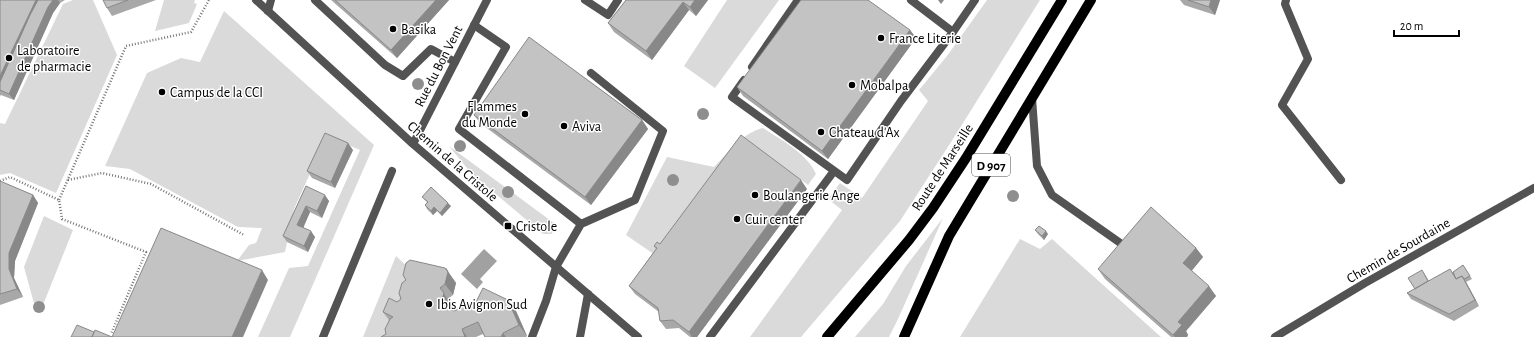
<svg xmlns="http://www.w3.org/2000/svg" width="1534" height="337" viewBox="0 0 1534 337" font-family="'Alegreya Sans',sans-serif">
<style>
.green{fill:#dadada}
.water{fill:#a1a1a1}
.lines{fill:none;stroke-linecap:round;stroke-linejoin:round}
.path{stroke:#757575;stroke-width:2.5;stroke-dasharray:1 2;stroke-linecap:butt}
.service{stroke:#535353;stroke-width:8}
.minor{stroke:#535353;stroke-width:8}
.primary{stroke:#000;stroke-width:10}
.tree{fill:#8e8e8e}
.wall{fill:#a8a8a8}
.shaded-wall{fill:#888}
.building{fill:#c3c3c3;stroke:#888}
.poi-dot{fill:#000;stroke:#fff;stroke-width:1.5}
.labels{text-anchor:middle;stroke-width:3;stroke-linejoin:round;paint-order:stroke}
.shield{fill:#fff;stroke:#4c4c4c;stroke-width:1}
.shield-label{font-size:13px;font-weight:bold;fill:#000}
.poi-label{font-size:14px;fill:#000;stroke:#fff;text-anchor:start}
.street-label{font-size:14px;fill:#000;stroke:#fff}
</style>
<rect width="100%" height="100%" fill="#fff"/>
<path class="green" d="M73,0H93L117,55L56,193L10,173L0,175V123L5,124L63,4Z
M164,0H195L194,3L197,4L189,23L155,31Z
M727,0H779L715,88L684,66Z
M987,0H1040L953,139L900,221L801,337H750L842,210L828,199L840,183L862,198L928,101L919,90L947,56Z
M224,11L374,145L290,337H258L289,268L308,266L360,150L327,136L294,209L285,252L237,261L249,245L256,243L262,228L238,227L130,169L105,166L147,73L181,58L200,62Z
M763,128C781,140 807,153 816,174L808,185L747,140L658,257L626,235L667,157L714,167C729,152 742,133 763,128Z
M449,146L558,226L551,234H543L471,173Z
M44,216L73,230L41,310L35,307L24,267Z
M943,218L898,319L889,337H855L883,304L906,266Z
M1020,239L1040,249L1052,239L1161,337H960Z
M396,256L411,270L391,337H363Z"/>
<path class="water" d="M484,249L497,261L480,279L483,282L477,289L461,274Z"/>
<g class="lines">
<path class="path" d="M68,180L102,173L151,184L244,235
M0,181L10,177L59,200L62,219L146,252L111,334
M59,200L126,46L191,32L209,0"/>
<path class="service" d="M315,0L385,65L403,76L431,49L455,62
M585,0L608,15L618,0
M911,0L953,32L975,0
M1286,0L1285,4L1308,59L1282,105L1341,180
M268,11L271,0
M474,25L506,47L459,129L581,224L556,267L546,301L532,337
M752,67L798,0
M744,80L732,97L847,180L901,101L953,32
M1032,98L1037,166L1052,195L1126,247
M581,224L635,200L663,131L591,73
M323,337L392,171
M580,337L588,294
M710,337L834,171"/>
<path class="minor" d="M256,0L413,144L638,337
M413,144L487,0
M1275,337L1365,283L1534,188"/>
<path class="primary" d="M827,337L909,240L933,208L966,158L1062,0
M904,337L949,236L1091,0"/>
</g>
<g class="tree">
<circle cx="418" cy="84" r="6"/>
<circle cx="703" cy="114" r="6"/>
<circle cx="460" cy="146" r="6"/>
<circle cx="673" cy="180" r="6"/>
<circle cx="508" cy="192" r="6"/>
<circle cx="1013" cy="196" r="6"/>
<circle cx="39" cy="307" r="6"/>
</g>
<path class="wall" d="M0,0H65L60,3L53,13L14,100L1,95L0,96Z
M103,0H156L112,16L107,8Z
M331,0H449L397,58Z
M626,0H708L696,16L689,10L652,60L614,32L608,23Z
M1180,0H1220L1215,15L1184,5Z
M910,30L916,38L828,159L743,96L737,87Z
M474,115L642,120L648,129L591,205L480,123Z
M353,150L335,188L312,178L307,171Z
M0,182L33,195L38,203L15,261L14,278L23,297L0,305Z
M306,186L329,201L322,218L310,212L303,227L315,237L308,252L287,242L283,236Z
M807,189L697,337H690L679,328L666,329L660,321L659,312L635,294L629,286L656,249L654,246Z
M422,197L451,206L442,216L437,211L433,215L427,209L425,205L427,202Z
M1035,230L1048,234L1044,240L1038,234Z
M1196,248L1203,257L1191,271L1216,296L1186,331L1188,335L1187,337H1171L1105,279L1098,269Z
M1463,265L1472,279L1466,282L1479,306L1454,321L1411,299L1407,293L1415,289L1424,273L1429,281L1453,272Z
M446,268L456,283L453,295L448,299L451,304L450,309L454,311L476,302L516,311L527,336L526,337H485L483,334L476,337H381L386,334L389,320L383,312Z"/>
<path class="shaded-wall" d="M36,0H46L0,90V76Z
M53,0H58L60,3L53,13L14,100L9,94L48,7Z
M436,0H449L397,58L391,50Z
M695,0H708L696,16L690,7Z
M938,0H944L941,4Z
M1211,0H1220L1215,15L1209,7Z
M683,2L689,10L652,60L646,51Z
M910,30L916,38L828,159L822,151Z
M642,120L648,129L591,205L585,197Z
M348,143L353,150L335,188L331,182Z
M801,180L807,189L697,337H692L689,332Z
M33,195L38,203L15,261L14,278L23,297L17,289L9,269V253Z
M325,195L329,201L322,218L317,211Z
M448,203L451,206L442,216L440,213Z
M306,206L310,212L302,231L297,225Z
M434,207L437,211L433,215L431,211Z
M311,231L315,237L308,252L304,246Z
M1046,231L1048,234L1044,240L1042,236Z
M1196,248L1203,257L1190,273L1183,263Z
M446,268L448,271L447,276L448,272L456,283L453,295L445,284Z
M262,270L268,280L243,337H232Z
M1462,276L1466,282L1479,306L1475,300Z
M1209,286L1216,296L1186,331L1188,335L1187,337H1175L1173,335L1178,322Z
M440,288L451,304L449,314L441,303Z
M508,300L516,311L527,336L519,325Z
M462,329L467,337H465Z
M503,333L506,337H501Z"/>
<path class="building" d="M0,0H36L0,76Z
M38,0H53L48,7L9,94L0,90V82L30,15Z
M103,0H128L107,8Z
M335,0H436L391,50Z
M626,0H695L690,7L683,2L646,51L608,23Z
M801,0H868L910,30L822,151L737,87Z
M1188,0H1211L1209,7Z
M529,37L642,120L585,197L474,115Z
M325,133L348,143L331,182L307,171Z
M741,135L801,180L689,332L673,320L660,321L658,308L629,286L657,248L654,246L657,242L660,244Z
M0,181L33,195L9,253V269L17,289L0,294Z
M306,186L325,195L317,211L306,206L297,225L311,231L304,246L283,236Z
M431,187L448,203L440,213L434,207L431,211L425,205L428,202L422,197Z
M1151,207L1196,248L1183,263L1209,286L1178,322L1182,325L1173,335L1098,269Z
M1039,226L1046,231L1042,236L1035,230Z
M161,228L262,270L232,337H92L95,330L112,337Z
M410,260L445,268L448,272L445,284L440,288L444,293L441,303L440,304L454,311L474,301L476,302L483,288L508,300L519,325L503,333L501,337H485L478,322L462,329L465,337H381L386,334L385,329L390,319L393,317L383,312L389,298L397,302L401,299L399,293L402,283L406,280L403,275L406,263Z
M1463,265L1470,276L1464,279L1462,276L1456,279L1453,272Z
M1450,269L1456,279L1462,276L1475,300L1449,314L1407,293Z
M1422,270L1428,281L1415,289L1408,278Z
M77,325L94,332L92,337H71Z"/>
<g class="poi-dot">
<circle cx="393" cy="29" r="4"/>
<circle cx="881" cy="38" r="4"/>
<circle cx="9" cy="58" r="4"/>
<circle cx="852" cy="85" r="4"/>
<circle cx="162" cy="92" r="4"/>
<circle cx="525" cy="114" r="4"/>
<circle cx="564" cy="126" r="4"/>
<circle cx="821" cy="132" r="4"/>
<circle cx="755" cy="195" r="4"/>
<circle cx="737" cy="219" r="4"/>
<rect x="504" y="222" width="8" height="8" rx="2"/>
<circle cx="429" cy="304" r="4"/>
</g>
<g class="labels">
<rect class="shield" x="972" y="154" width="38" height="22" rx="3"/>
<g class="shield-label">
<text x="991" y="170">D 907</text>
</g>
<g class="poi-label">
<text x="401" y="34">Basika</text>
<text x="889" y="43">France Literie</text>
<text x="17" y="55">Laboratoire<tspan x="17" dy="16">de pharmacie</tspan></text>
<text x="860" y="90">Mobalpa</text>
<text x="170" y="97">Campus de la CCI</text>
<text x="517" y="111" text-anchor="end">Flammes<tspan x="517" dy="16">du Monde</tspan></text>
<text x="572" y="131">Aviva</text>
<text x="829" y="137">Chateau d'Ax</text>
<text x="763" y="200">Boulangerie Ange</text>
<text x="745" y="224">Cuir center</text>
<text x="516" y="231">Cristole</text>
<text x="437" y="309">Ibis Avignon Sud</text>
</g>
<g class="street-label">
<text transform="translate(438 66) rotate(-63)" y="5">Rue du Bon Vent</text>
<text transform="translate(453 161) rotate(41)" y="5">Chemin de la Cristole</text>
<text transform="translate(942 167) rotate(-57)" y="5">Route de Marseille</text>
<text transform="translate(1398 250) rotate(-30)" y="5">Chemin de Sourdaine</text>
</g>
</g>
<path d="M1394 30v6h65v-6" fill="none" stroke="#000000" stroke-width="2"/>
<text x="1400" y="30" font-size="12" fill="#000000" stroke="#ffffff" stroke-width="3" paint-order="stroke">20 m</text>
</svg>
